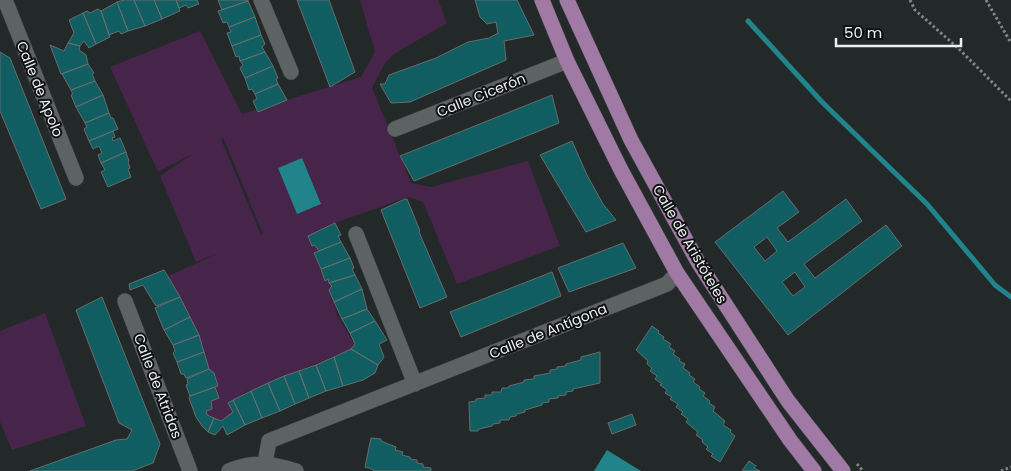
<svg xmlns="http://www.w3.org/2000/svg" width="1011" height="471" viewBox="0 0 1011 471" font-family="Poppins,sans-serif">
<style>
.green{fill:#472449;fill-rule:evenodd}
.water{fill:#21848a}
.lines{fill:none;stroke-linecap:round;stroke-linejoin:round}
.stream{stroke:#21848a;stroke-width:5}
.building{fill:#105d62;stroke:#666d6d;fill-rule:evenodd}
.minor-casing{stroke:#434747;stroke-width:16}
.major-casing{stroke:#434747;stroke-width:16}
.path{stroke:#808585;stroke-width:3;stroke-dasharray:2.5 2.5;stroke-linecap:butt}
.minor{stroke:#5d6363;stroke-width:15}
.major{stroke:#a079a4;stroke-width:15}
.labels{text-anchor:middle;stroke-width:4;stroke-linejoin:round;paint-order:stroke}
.street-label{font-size:14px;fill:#ecf0f0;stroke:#0f1111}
</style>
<rect width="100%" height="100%" fill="#232929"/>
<path class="green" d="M360,0H438L447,23L394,54L385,63L372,88L411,183L431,187L528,161L560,246L457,284L423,202L408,197L335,223L308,236L312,246L315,245L319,251L314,253L324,280L328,279L332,286L329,290C332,300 335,311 340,320C345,329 350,335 354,344L351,349L251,391L250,390C242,394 237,399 228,403L233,412L221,421L207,415L206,411L212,409L211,401L219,398L215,387L218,386L214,374L209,369L199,335L168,276L220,253L196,262L160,176L194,153L158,172L110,67L200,31L242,114L361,77L375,52ZM223,137L263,234L261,235L221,139Z
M45,313L86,426L12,450L0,422V331Z"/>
<path class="water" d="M302,158L321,204L297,214L278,168Z
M607,450L641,471H594Z"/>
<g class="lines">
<path class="stream" d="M748,21L822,102L927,204L995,285L1011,297"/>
</g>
<path class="building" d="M124,0H134L145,26L128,31L117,2Z
M134,0H154L162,19L145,26Z
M154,0H176L180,11L162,19Z
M176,0H197L199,4L188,8L186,5L179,8Z
M218,0H248V1L222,10Z
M297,0H329L355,72L330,87Z
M475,0H517L534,35L504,41L506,60L410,102L391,103L380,84H385L389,75L436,58L468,42L489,38L498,33L496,22L487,24L480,17Z
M248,1L255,17L229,27L227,22L223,23L218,11Z
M117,2L128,31L121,34L119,31L109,35L101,11Z
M98,9L101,11L110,37L96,44L83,13L87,11L90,13Z
M83,13L96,44L89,48L84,41L80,46L68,43L74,33L69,20Z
M255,17L261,35L232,46L227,33L231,32L229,27Z
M261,35L265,44L262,47L265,52L240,61L239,56L236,57L232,46Z
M68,43L80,46L79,50L86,55L88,64L61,74L50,45L64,51Z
M0,52L10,58L66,199L41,209L0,111Z
M265,52L273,66L245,78L240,68L243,65L240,61Z
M88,64L94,73L92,74L95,81L71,90L62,74Z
M273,66L278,78L276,79L278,84L255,94L252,89L249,90L245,78Z
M95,81L103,95L76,107L71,95L73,94L71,90Z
M278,84L287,100L258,112L253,101L257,99L255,94Z
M103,95L109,113L85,123L76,107Z
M552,95L559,123L414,181L400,156Z
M109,113L111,118H113L118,129L89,141L84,129L87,127L85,123Z
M113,131L115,137L112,138L113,141L120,138L126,152L101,163L98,155L102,153L99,146L93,149L89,141Z
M572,141L587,175L603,204L616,220L586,232L540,155Z
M126,152L129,161L128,162L130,168L128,169L131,177L108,187L101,172L105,170L101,163Z
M783,191L799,212L777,228L788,242L846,199L862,221L804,264L815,278L886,225L902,246L788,335L715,242ZM767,237L777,251L765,261L754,247ZM795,272L805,287L793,296L782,282Z
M405,199H407L420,231L419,232L447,297L420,308L381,210Z
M335,223L341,235L338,236L341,242L319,251L315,245L312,246L308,236Z
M341,242L350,258L321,269L314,253Z
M623,243L636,268L569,292L558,268Z
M350,258L354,268L352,269L355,275L329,283L328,279L325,281L321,269Z
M164,270L180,297L156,306L143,285L130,290L129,284Z
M552,272L561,296L461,337L450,312Z
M355,275L362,289L334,302L329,290L332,286L329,283Z
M362,289L367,309L342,319L334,302Z
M102,297L160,444L153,463L132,471H30L116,440L127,439L132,430L119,423L76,310Z
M180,297L190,317L164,330L155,308Z
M367,309L375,321L350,333L342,319Z
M190,317L199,335L173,345L164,330Z
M375,321L387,340L379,344L384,357L378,365L351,349L355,344L350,333Z
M652,326L659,331L658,333L664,337L663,339L671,344L669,347L675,351L673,354L680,359L679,361L685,364L683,368L690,373L689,375L695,379L693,382L700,387L699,389L705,393L703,396L710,401L709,403L715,407L713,411L725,421L723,425L731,430L730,432L735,436L720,462L711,456L713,454L706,449L708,447L702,442L703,440L696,435L698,432L686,422L688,419L681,414L683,412L676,407L678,404L670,399L672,397L665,393L667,390L660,385L662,384L655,379L657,376L650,371L652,368L647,364L648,361L636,350Z
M199,335L204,352L177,362L173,353L175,351L173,345Z
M351,349L378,365L375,373L363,380L343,386L334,357Z
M204,352L209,369L186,378L184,374H181L177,362Z
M600,352V383L573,389V391L566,392V395L558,396V398L549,399V402L542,403V405L525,410V412L517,414L516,416L510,417L509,420H500V423L493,424L492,426L479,429L478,431H470L469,402L476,401V399L485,398V395H492V392H501L502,388H508L509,386L524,382V380L534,379V376L550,373V370L557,369V367L566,366V364L581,360V357Z
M334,357L343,386L326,391L316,365Z
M316,365L326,391L309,398L299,371Z
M209,369L214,373L218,386L190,396L186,385L188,384L187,379Z
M299,371L309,398L295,404L284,376Z
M284,376L295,404L280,411L268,383Z
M268,383L280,411L262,418L251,391Z
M215,387L219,398L211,401L212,409L206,411L207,415L214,418L208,432L202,426L196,417L189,398L190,396Z
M251,391L262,418L245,425L233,400Z
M233,400L245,425L227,435L223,426L215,435L208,432L214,418L221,421L233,412L228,403Z
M632,414L636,425L612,434L608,423Z
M371,438L381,439V441L396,447L395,450L403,452L402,455L410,457V459L417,460V463L423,464V467L431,468V471H374L372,469L365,467Z
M749,461L756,466L754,468L760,471H742Z"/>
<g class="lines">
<defs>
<path id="minor" d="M5,0L76,178
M261,0L291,72
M395,129L567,61
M356,234L415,384
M125,301L190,471
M265,463L269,441L667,284L677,273
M229,471C253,461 271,463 296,471"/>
<path id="major" d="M542,0L567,61L621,170L677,273L790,440L814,471
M567,0L631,140L698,262L788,401L843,471"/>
</defs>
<use href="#minor" class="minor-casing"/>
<use href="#major" class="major-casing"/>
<path class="path" d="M910,0L915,10L959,49L1011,101
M986,0L1011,43
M857,464L863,471
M1001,471L1011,467"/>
<use href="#minor" class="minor"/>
<use href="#major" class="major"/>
</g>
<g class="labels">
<g class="street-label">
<text transform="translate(40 89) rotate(68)" y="5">Calle de Apolo</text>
<text transform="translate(481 95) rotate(-22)" y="5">Calle Cicerón</text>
<text transform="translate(690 244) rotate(60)" y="5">Calle de Aristóteles</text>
<text transform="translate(548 331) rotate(-22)" y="5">Calle de Antígona</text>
<text transform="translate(158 386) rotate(69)" y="5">Calle de Atridas</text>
</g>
</g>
<path d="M836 38v8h125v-8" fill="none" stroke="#ecf0f0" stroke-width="2.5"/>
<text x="844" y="38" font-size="15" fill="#ecf0f0" stroke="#0f1111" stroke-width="4" paint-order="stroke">50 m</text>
</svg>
